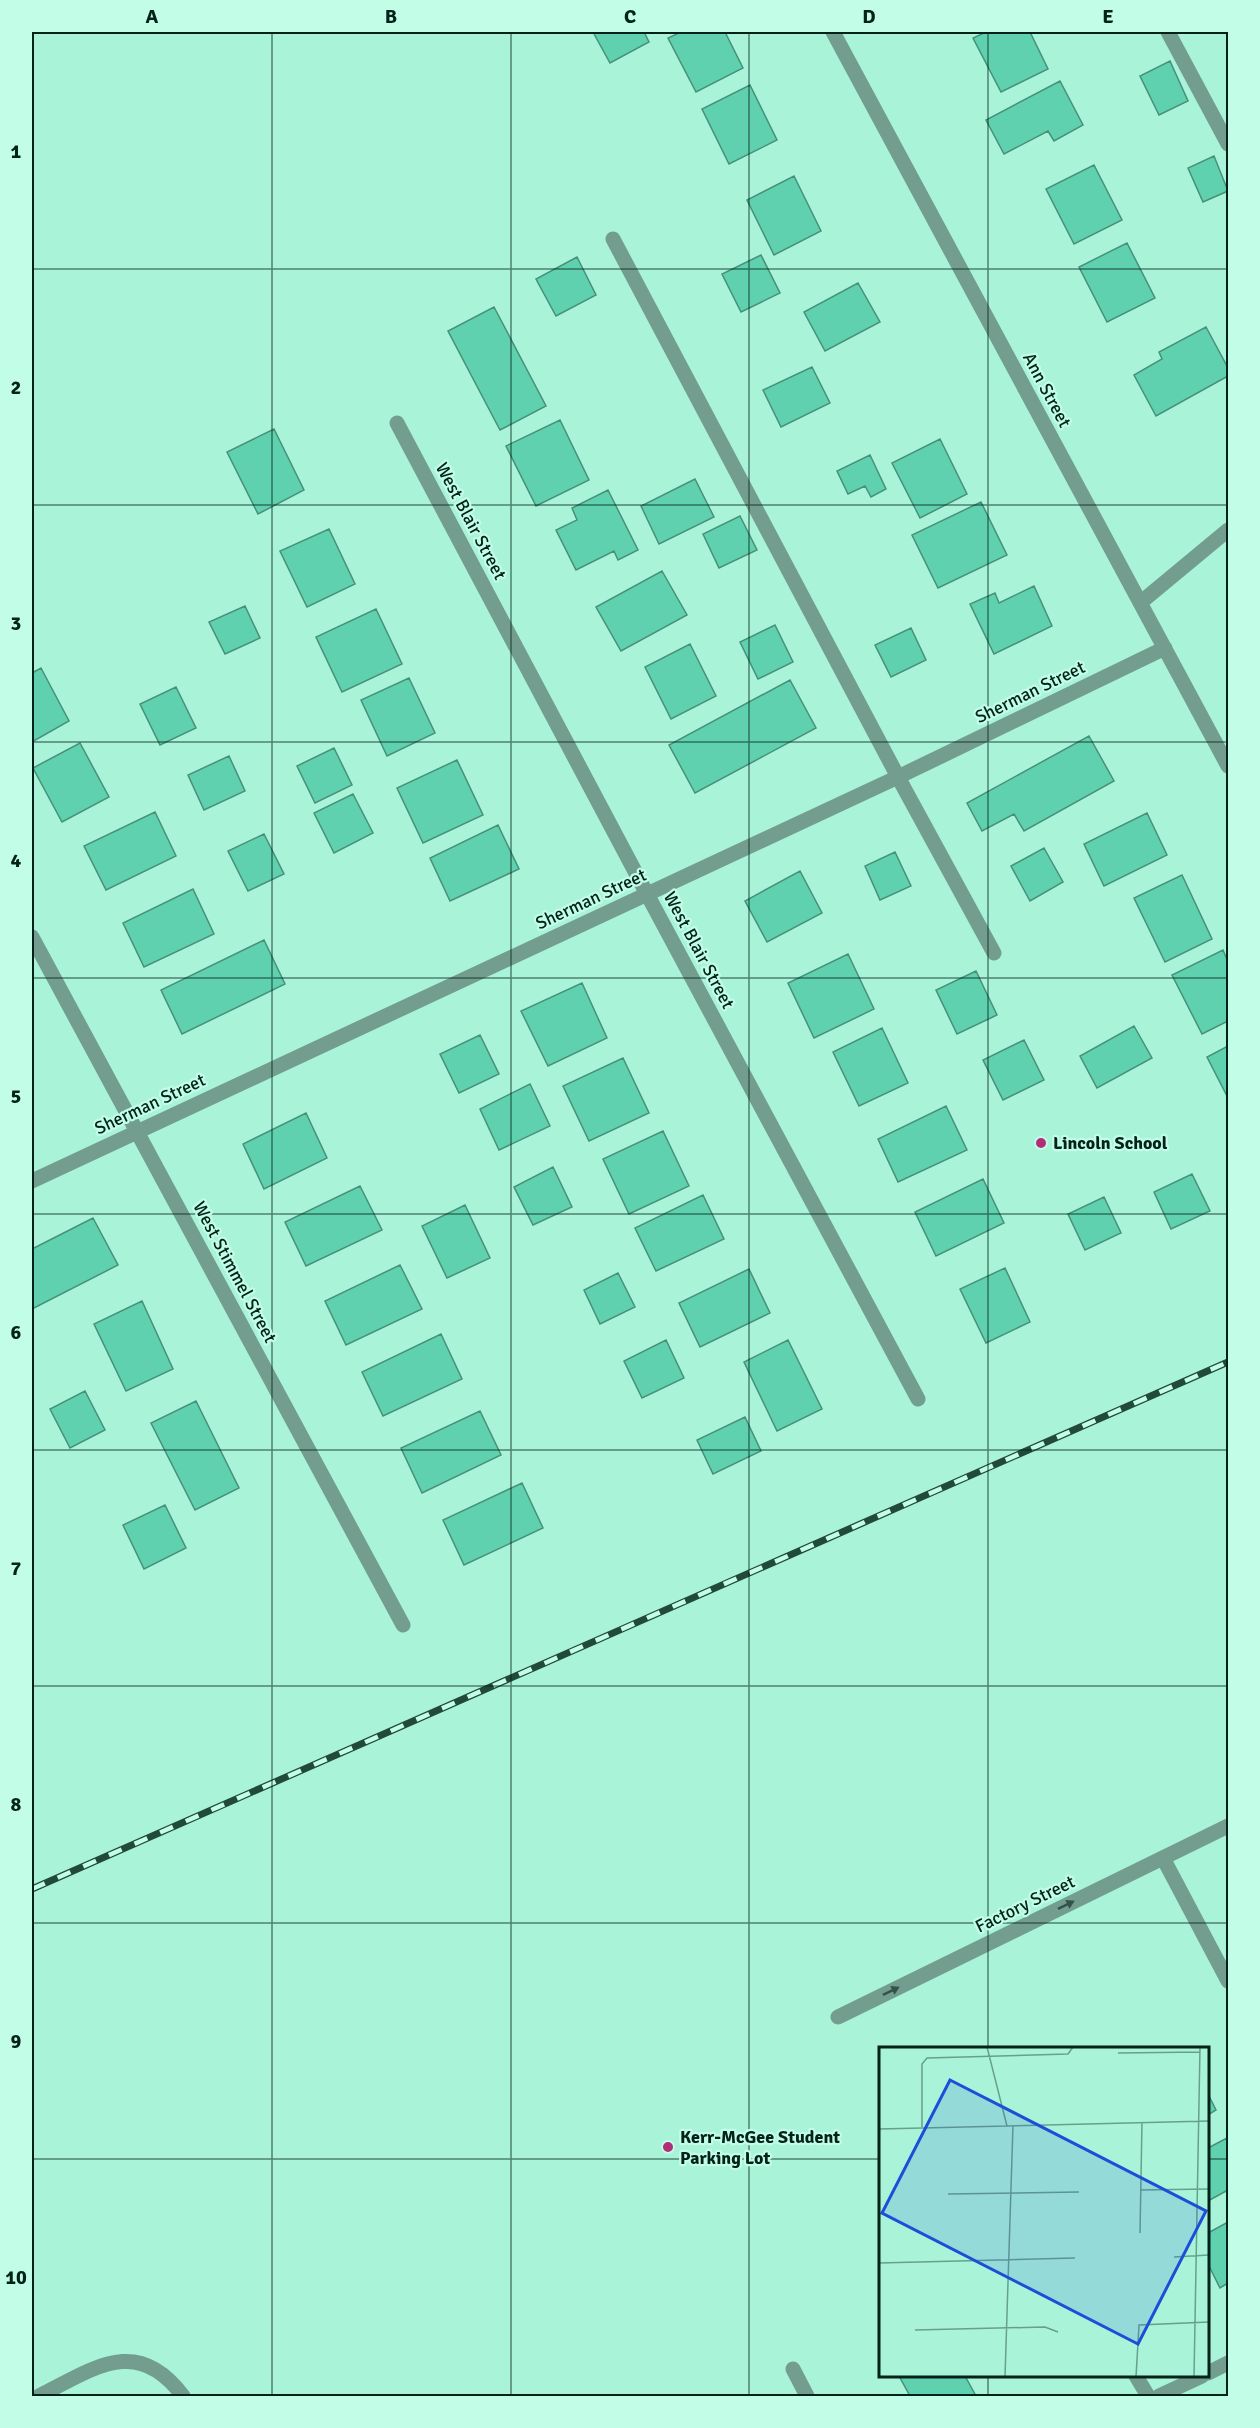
<svg xmlns="http://www.w3.org/2000/svg" width="1260" height="2428" viewBox="0 0 1260 2428" font-family="Signika,sans-serif">
<style>
.building{fill:#60d1af;stroke:#479079;stroke-width:1.5}
.lines{fill:none;stroke-linecap:round;stroke-linejoin:round}
.service{stroke:#739e8f;stroke-width:15}
.minor{stroke:#739e8f;stroke-width:15}
.rail-casing{stroke:#21493c;stroke-width:7}
.rail{stroke:#c2fde8;stroke-width:4.5;stroke-dasharray:14;stroke-linecap:butt}
.oneway{fill:#305449}
.grid{fill:none;stroke:#03231a;stroke-width:1.5;stroke-opacity:0.55}
.poi-dot{fill:#b12e77;stroke:#c2fde8;stroke-width:2}
.labels{text-anchor:middle;stroke-width:4.5;stroke-linejoin:round;paint-order:stroke}
.street-label{font-size:18px;fill:#03231a;stroke:#c2fde8}
.poi-label{font-size:18px;font-weight:bold;fill:#03231a;stroke:#c2fde8;text-anchor:start}
.inset-road{fill:none;stroke:#67a08d;stroke-width:1.5}
.view{fill:#1d4ed8;fill-opacity:0.15;stroke:#1d4ed8;stroke-width:3}
.inset-edge{fill:none;stroke:#03231a;stroke-width:3}
.neatline{fill:none;stroke:#03231a;stroke-width:2}
.grid-label{font-size:20px;text-anchor:middle;font-weight:bold;fill:#03231a}
</style>
<rect width="100%" height="100%" fill="#a9f3d9"/>
<path class="building" d="M593,32H644L649,42L610,63Z
M681,32H725L743,68L696,92L668,38Z
M986,32H1030L1048,69L1001,92L973,38Z
M1170,61L1188,101L1159,115L1140,76Z
M1060,81L1083,125L1054,141L1048,131L1004,154L986,120Z
M750,85L777,140L729,164L702,109Z
M1214,156L1228,191L1203,202L1188,168Z
M1094,165L1122,220L1074,244L1046,189Z
M794,176L821,231L774,255L747,200Z
M1127,243L1155,298L1107,322L1079,267Z
M761,255L780,293L741,312L722,274Z
M577,257L596,295L556,316L536,279Z
M858,283L880,322L825,351L804,312Z
M494,307L546,406L500,430L448,331Z
M1206,327L1228,368V376L1156,416L1134,375L1162,359L1159,352Z
M812,367L830,403L781,427L763,390Z
M560,420L589,480L536,506L506,446Z
M274,429L304,490L258,514L227,452Z
M940,439L967,494L920,518L892,463Z
M870,455L886,489L871,497L865,486L848,494L837,471Z
M695,479L714,517L659,544L641,506Z
M608,490L638,550L618,560L614,551L576,570L556,530L577,520L572,508Z
M981,502L1007,555L938,588L912,535Z
M740,516L757,550L719,568L703,534Z
M329,529L355,584L307,607L280,551Z
M662,571L687,615L621,651L596,607Z
M1034,586L1052,626L994,654L970,604L995,593L999,603Z
M245,606L260,638L225,654L209,622Z
M376,609L402,664L342,692L316,637Z
M775,625L793,662L758,679L740,642Z
M911,628L926,660L891,677L875,645Z
M690,644L716,696L671,719L645,667Z
M41,668L69,721L32,742V673Z
M409,678L435,733L387,756L361,700Z
M790,680L816,728L695,793L669,745Z
M176,687L196,728L160,745L140,704Z
M1089,736L1114,781L1024,831L1014,814L982,831L967,803Z
M80,743L109,797L62,822L33,768Z
M334,748L352,785L315,803L297,766Z
M229,756L245,791L204,810L188,775Z
M457,760L483,815L423,843L397,788Z
M353,794L373,833L334,853L314,813Z
M155,812L176,856L106,890L84,846Z
M1147,813L1167,855L1104,886L1084,844Z
M498,825L519,869L450,901L430,858Z
M264,834L284,874L248,891L228,851Z
M1044,848L1063,882L1030,901L1011,866Z
M895,852L911,886L880,900L865,866Z
M800,871L822,913L767,942L745,901Z
M1182,875L1212,939L1165,962L1134,898Z
M193,889L214,934L144,967L123,923Z
M264,940L285,984L182,1034L161,990Z
M1223,950L1228,962V1021L1202,1034L1172,975Z
M848,954L874,1009L814,1038L788,983Z
M976,971L997,1015L957,1034L936,990Z
M582,983L607,1038L548,1066L521,1011Z
M1134,1026L1152,1058L1097,1088L1080,1056Z
M882,1028L908,1083L859,1106L833,1052Z
M480,1035L499,1074L459,1093L440,1054Z
M1024,1040L1044,1080L1003,1100L983,1060Z
M1228,1046V1098L1207,1057Z
M623,1058L649,1113L589,1141L563,1086Z
M530,1084L550,1126L499,1150L480,1109Z
M946,1106L967,1150L898,1182L878,1139Z
M306,1113L327,1158L264,1189L243,1144Z
M663,1131L689,1186L629,1214L603,1159Z
M553,1167L572,1207L533,1225L514,1187Z
M1192,1174L1210,1211L1171,1229L1154,1192Z
M983,1179L1004,1223L936,1256L915,1212Z
M360,1186L382,1230L306,1266L285,1222Z
M703,1195L724,1239L656,1271L635,1228Z
M1104,1197L1121,1233L1085,1250L1068,1214Z
M465,1205L490,1258L447,1278L422,1226Z
M93,1218L118,1265L32,1309V1249Z
M400,1265L422,1309L346,1345L325,1301Z
M1005,1268L1030,1322L986,1343L960,1289Z
M749,1269L770,1313L700,1347L679,1303Z
M618,1273L635,1307L600,1324L584,1290Z
M142,1301L173,1369L126,1391L94,1324Z
M441,1334L462,1379L383,1416L362,1372Z
M666,1340L684,1378L642,1398L624,1361Z
M788,1340L822,1409L777,1431L744,1362Z
M85,1391L105,1430L70,1448L50,1409Z
M196,1401L239,1488L195,1510L151,1423Z
M480,1411L501,1455L422,1493L401,1448Z
M745,1417L761,1451L713,1474L697,1440Z
M522,1483L543,1528L464,1565L443,1520Z
M165,1505L186,1548L144,1569L123,1525Z
M1208,2094L1216,2110L1208,2115Z
M1227,2138L1228,2190L1208,2201V2148Z
M1228,2222V2283L1220,2288L1208,2264V2233Z
M899,2376H965L976,2396H910Z"/>
<g class="lines">
<path class="service" d="M1168,32L1228,144
M613,239L898,777L994,953
M1136,2376L1148,2396"/>
<path class="minor" d="M833,32L1228,766
M397,423L647,894L918,1399
M1140,603L1228,530
M32,937L403,1625
M32,1181L898,777L1165,648
M1163,1858L1228,1981
M838,2017L1228,1826
M793,2369L807,2396
M1208,2373L1228,2363
M39,2396C93,2369 137,2334 183,2396
M1159,2396L1202,2376"/>
<defs>
<path id="rail" d="M32,1889L1228,1362"/>
</defs>
<use href="#rail" class="rail-casing"/>
<use href="#rail" class="rail"/>
</g>
<defs><path id="oneway-solid" d="M-6-.8H1V-3.2L6.5 0L1 3.2V.8H-6Z" transform="scale(1.5)"/></defs>
<g class="oneway">
<use href="#oneway-solid" transform="translate(1066 1905) rotate(-26)"/>
<use href="#oneway-solid" transform="translate(891 1991) rotate(-26)"/>
</g>
<path class="grid" d="M272,32V2396M511,32V2396M749,32V2396M988,32V2048M32,269H1228M32,505H1228M32,742H1228M32,978H1228M32,1214H1228M32,1450H1228M32,1686H1228M32,1923H1228M32,2159H880M1208,2159H1228M988,2376V2396"/>
<g class="poi-dot">
<circle cx="1041" cy="1143" r="6"/>
<circle cx="668" cy="2147" r="6"/>
</g>
<g class="labels">
<g class="street-label">
<text transform="translate(1047 390) rotate(62)" y="6">Ann Street</text>
<text transform="translate(471 521) rotate(62)" y="6">West Blair Street</text>
<text transform="translate(1030 692) rotate(-26)" y="6">Sherman Street</text>
<text transform="translate(591 899) rotate(-25)" y="6">Sherman Street</text>
<text transform="translate(699 950) rotate(62)" y="6">West Blair Street</text>
<text transform="translate(150 1104) rotate(-25)" y="6">Sherman Street</text>
<text transform="translate(235 1272) rotate(62)" y="6">West Stimmel Street</text>
<text transform="translate(1025 1904) rotate(-26)" y="6">Factory Street</text>
</g>
<g class="poi-label">
<text x="1053" y="1149">Lincoln School</text>
<text x="680" y="2143">Kerr-McGee Student<tspan x="680" dy="21">Parking Lot</tspan></text>
</g>
</g>
<g transform="translate(879 2047)">
<rect width="330" height="330" fill="#a9f3d9"/>
<path class="inset-road" d="M108,0L128,79M239,6L321,5M43,80V17L48,11L189,7L194,0M0,82L330,74M261,143L330,142M69,147L200,145M261,186L263,75M295,210L330,208M0,216L196,211M36,283L166,280L179,285M126,330L134,78M257,330L260,278L330,275M315,330L321,0"/>
<path class="view" d="M71,33L327,164L259,297L3,166Z"/>
<rect width="330" height="330" class="inset-edge"/>
</g>
<rect width="1260" height="2428" fill="none" stroke="#c2fde8" stroke-width="66"/>
<rect x="33" y="33" width="1194" height="2362" class="neatline"/>
<g class="grid-label">
<text x="152" y="23">A</text>
<text x="391" y="23">B</text>
<text x="630" y="23">C</text>
<text x="869" y="23">D</text>
<text x="1108" y="23">E</text>
<text x="16" y="158">1</text>
<text x="16" y="394">2</text>
<text x="16" y="630">3</text>
<text x="16" y="867">4</text>
<text x="16" y="1103">5</text>
<text x="16" y="1339">6</text>
<text x="16" y="1575">7</text>
<text x="16" y="1811">8</text>
<text x="16" y="2048">9</text>
<text x="16" y="2284">10</text>
</g>
</svg>
